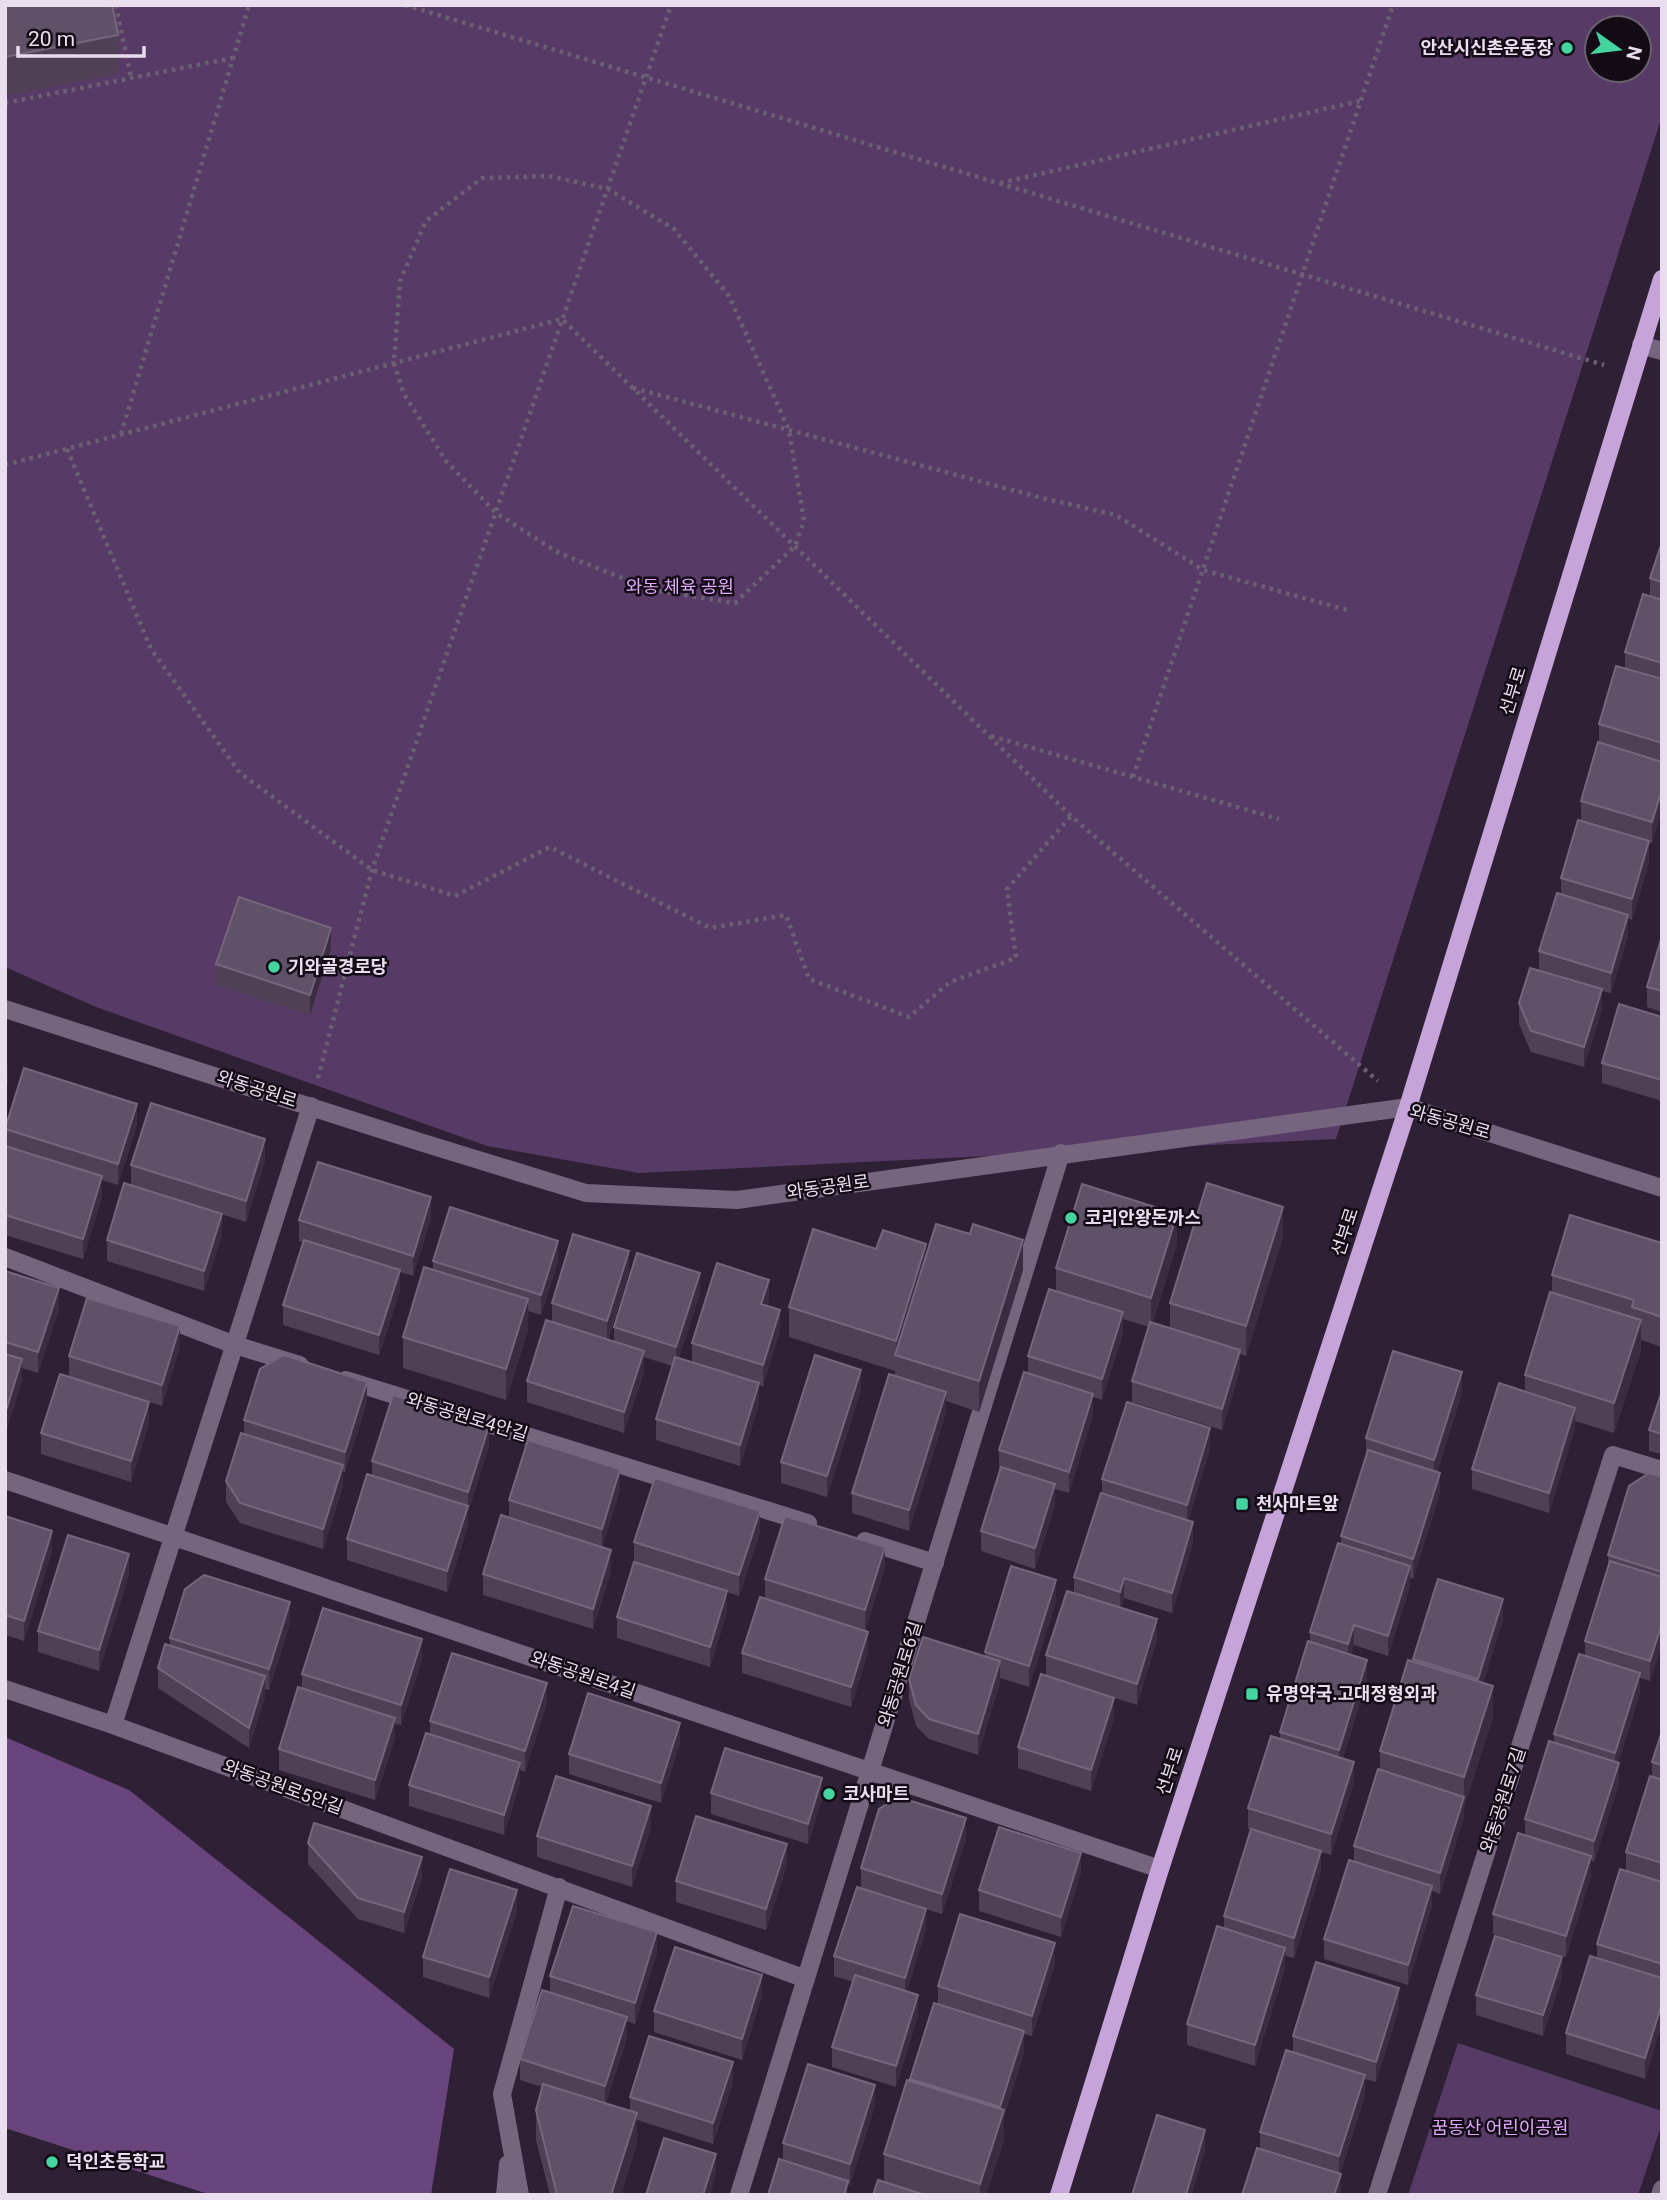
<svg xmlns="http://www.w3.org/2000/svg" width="1667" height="2200" viewBox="0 0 1667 2200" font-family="Roboto,'Noto Sans KR',sans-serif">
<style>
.green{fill:#583a66;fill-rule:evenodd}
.forest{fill:#6a447c}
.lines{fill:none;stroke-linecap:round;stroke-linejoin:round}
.path{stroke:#6b5f72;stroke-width:4.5;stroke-dasharray:3.5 5;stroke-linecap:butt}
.minor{stroke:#76657e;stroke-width:18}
.major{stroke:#c6a3d8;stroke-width:18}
.wall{fill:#4f4056}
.shaded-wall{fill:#3b2c42}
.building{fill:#5f5167;stroke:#74677c;stroke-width:2}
.poi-dot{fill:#45d49f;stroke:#130c16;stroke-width:2.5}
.labels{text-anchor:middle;stroke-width:5;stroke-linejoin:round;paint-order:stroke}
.poi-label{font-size:18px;font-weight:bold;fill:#e8deed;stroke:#130c16;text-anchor:start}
.park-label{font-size:18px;fill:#e1a9fd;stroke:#130c16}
.street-label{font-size:18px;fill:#e8deed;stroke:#130c16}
</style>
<rect width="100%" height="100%" fill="#2e2035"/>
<path class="green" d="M5,5H1662V116L1336,1139L639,1173L487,1146L96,1007L5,967ZM1597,28H1639V70H1597Z
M1458,2043L1662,2111V2123L1638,2195H1408Z"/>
<path class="forest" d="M5,1737L129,1790L454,2049L431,2195H211L5,2128Z"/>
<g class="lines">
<path class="path" d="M116,5L131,78
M405,5L1604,365
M5,103L233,58
M549,176L608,189L674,229L729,296L789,430L804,521L795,546L735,603L653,590L559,553L496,513L446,461L404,394L394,363L400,281L426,221L482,178Z
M1000,183L1360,101
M633,388L1042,498L1116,515L1203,570L1347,610
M121,434L249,5
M67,449L151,649L240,773L372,870L455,896L550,847L710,928L786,915L809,979L909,1017L950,982L1016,958L1007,889L1071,816
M5,465L562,319L1071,816L1378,1081
M991,736L1279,819
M1133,777L1393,5
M318,1078L372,870L671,5"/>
<path class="minor" d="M1641,345L1662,351
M5,1009L420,1142L586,1193L737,1200L1408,1107L1662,1188
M5,1257L235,1345L300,1365
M346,1380L808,1523
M5,1480L1160,1869
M865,1541L935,1563
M5,1689L113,1725L806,1979
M113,1725L311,1106
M505,2195L508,2164
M520,2195L502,2094L559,1887
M739,2195L1061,1153
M1377,2195L1613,1455L1662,1470
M1660,2195L1662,2189"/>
<path class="major" d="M1059,2195L1160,1869L1408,1107L1662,279"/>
</g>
<path class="wall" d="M5,5L118,35V74L5,96Z
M1662,542V810L1652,843L1649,842V862L1632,920L1628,918V935L1611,993L1602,991V1010L1584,1067L1531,1052L1519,1024V1003L1539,970V951L1561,895V878L1581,820V801L1599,743V724L1625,668V652L1650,597V578Z
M1662,936V1012L1647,1007V987Z
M331,949L310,1015L216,985V964Z
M1662,1017V1101L1602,1083V1063Z
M137,1124L118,1185L102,1180V1197L83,1259L5,1235V1129Z
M265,1160L246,1222L144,1189L222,1235L204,1291L107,1261V1240L131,1185V1165Z
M431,1218L413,1276L400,1272V1291L379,1355L283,1325V1305L303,1242L299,1241V1220Z
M1283,1237L1246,1356L1240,1354V1370L1222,1430L1132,1402V1381L1149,1327L1123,1319V1333L1102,1400L1093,1397V1415L1069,1493L1055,1489V1505L1035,1569L981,1551V1531L1000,1471H999V1450L1028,1374V1356L1056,1291V1268L1177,1244L1153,1322L1170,1328V1303Z
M1662,1243V1347L1641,1340V1351L1614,1433L1575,1421V1428L1549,1513L1472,1489V1469L1525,1391V1375L1552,1293V1275Z
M876,1249L1023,1270L979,1412L946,1401V1412L909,1531L852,1513V1493L895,1376V1371L789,1337V1307Z
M433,1261H558L541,1315L528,1311V1330L506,1400L403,1368V1337L433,1270Z
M5,1271L59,1309L38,1373L22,1368V1380L5,1435Z
M629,1272L608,1340L614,1342V1327L700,1293L679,1358L692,1362V1343L769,1300L767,1306L780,1331L763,1386L759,1385V1404L740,1466L656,1440V1419L672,1366L644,1357V1372L624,1433L527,1402V1381L552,1322V1303Z
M180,1347L162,1406L69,1377V1356Z
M861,1390L827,1497L781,1483V1462Z
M1662,1391V1454L1649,1451V1430Z
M1462,1393L1437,1472L1440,1493L1413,1579L1410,1578V1586L1388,1656L1354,1645L1351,1655L1367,1680L1343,1758L1354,1782L1331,1855L1321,1852V1871L1294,1958L1285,1956V1968L1255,2066L1187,2045V2024L1224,1928V1916L1251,1829H1248V1808L1280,1738V1732L1310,1642V1632L1341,1544V1536L1366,1457V1438Z
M367,1402L345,1472H343V1486L323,1549L240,1523L226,1502V1481L244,1434V1420Z
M149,1423L131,1482L41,1454V1433Z
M489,1446L468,1512V1526L447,1592L347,1560V1539L372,1475V1461Z
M1210,1449L1188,1521L1193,1543L1172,1613L1124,1598L1121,1608L1157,1640L1137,1705L1046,1676V1655L1074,1593V1577L1102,1494V1479Z
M1662,1477V1644L1650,1681L1640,1678V1693L1618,1763L1619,1784L1594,1862L1591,1860V1876L1566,1957L1493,1934V1914L1525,1835V1819L1554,1743V1734L1585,1655V1641L1608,1570V1555Z
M620,1490L602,1547L611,1571L593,1629L483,1595V1574L509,1518V1500Z
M5,1516L52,1551L24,1641L5,1635Z
M760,1532L739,1596L727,1592V1612L710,1667L617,1638V1617L634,1562V1542Z
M885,1567L865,1631L868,1652L851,1707L742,1673V1653L765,1599V1579Z
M129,1575L99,1671L38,1652V1631Z
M1056,1601L1029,1687L1000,1678V1682L978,1755L929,1739L916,1726L909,1699V1679L985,1657V1652Z
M1503,1620L1483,1683L1493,1717L1464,1807V1817L1440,1894L1432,1891V1906L1408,1985L1324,1959V1939L1354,1862V1846L1380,1770V1751L1413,1659Z
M290,1623L269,1690L265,1689V1696L249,1748L158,1688V1668L170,1645V1638Z
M422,1659L401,1725L395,1724V1738L375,1800L279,1770V1749L302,1689V1674Z
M547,1703L525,1772L520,1770V1783L504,1835L409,1806V1785L430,1735V1721Z
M1114,1718L1091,1791L1018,1768V1747Z
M1662,1731V2023L1645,2079L1566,2054V2033L1597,1958V1944L1626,1871V1852L1652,1777V1762Z
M680,1743L661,1803L569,1774V1754Z
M711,1793L822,1799L808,1844L711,1814Z
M651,1827L632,1887L537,1857V1836Z
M966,1839L942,1914L926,1909V1929L907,1991L918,2015L896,2087L832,2067V2047L853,1982L834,1976V1956L861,1888V1868Z
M308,1843L422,1878L404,1933L358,1919L308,1864Z
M787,1865L766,1930L676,1902V1881Z
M1081,1873L1061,1937L979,1911V1890Z
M517,1911L489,1998L423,1977V1957Z
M657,1952L635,2024L627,2021V2038L606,2103L630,2111V2097L733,2083L713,2144L637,2120V2143L621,2195H550L536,2140V2110L542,2087L520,2080V2059L550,1993V1976Z
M1055,1964L1032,2036L1024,2034V2052L1004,2117V2140L986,2195H873L884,2182V2154L910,2079L938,2004V1986Z
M1562,1977L1543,2036L1476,2015V1995Z
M762,1995L742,2060L654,2032V2011Z
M1399,2008L1376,2082L1365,2079V2095L1340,2174L1341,2195L1260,2149V2132L1293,2052V2036Z
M875,2105L850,2185L848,2184V2195L783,2161V2143Z"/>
<path class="shaded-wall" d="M1662,789V810L1652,843V822Z
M1649,841V862L1632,920V899Z
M1628,915V935L1611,993V973Z
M331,928V949L310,1015V995Z
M1602,989V1010L1584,1067V1047Z
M8,1064V1084L5,1091V1071Z
M137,1104V1124L118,1185V1164Z
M265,1139V1160L246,1222V1201Z
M102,1176V1197L83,1259V1239Z
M431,1197V1218L413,1276V1256Z
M1283,1207V1237L1246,1356V1326Z
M222,1214V1235L204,1291V1271Z
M1177,1214V1244L1151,1328V1298Z
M1023,1240V1270L979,1412V1381Z
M558,1241V1261L541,1315V1295Z
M926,1244V1274L896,1355V1341Z
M629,1251V1272L607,1341V1321Z
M400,1270V1291L379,1355V1335Z
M700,1273V1293L676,1368V1347Z
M769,1280V1300L761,1324V1304Z
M59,1288V1309L38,1373V1352Z
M528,1299V1330L506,1400V1369Z
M780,1310V1331L763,1386V1365Z
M1123,1312V1333L1102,1400V1379Z
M1641,1320V1351L1614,1433V1403Z
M180,1326V1347L162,1406V1385Z
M1240,1350V1370L1222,1430V1409Z
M644,1351V1372L624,1433V1412Z
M22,1359V1380L5,1435V1414Z
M861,1370V1390L827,1497V1476Z
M1462,1372V1393L1434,1480V1460Z
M367,1382V1402L345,1472V1452Z
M759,1383V1404L740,1466V1445Z
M946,1392V1412L909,1531V1510Z
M1093,1394V1415L1069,1493V1472Z
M149,1402V1423L131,1482V1461Z
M1575,1408V1428L1549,1513V1493Z
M489,1426V1446L468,1512V1492Z
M1210,1428V1449L1187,1526V1505Z
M343,1465V1486L323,1549V1529Z
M620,1469V1490L602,1550V1529Z
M1440,1473V1493L1413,1579V1559Z
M1055,1484V1505L1035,1569V1548Z
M468,1506V1526L447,1592V1571Z
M760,1511V1532L739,1596V1575Z
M1193,1522V1543L1172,1613V1593Z
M52,1531V1551L24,1641V1621Z
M885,1547V1567L865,1631V1610Z
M611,1550V1571L593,1629V1609Z
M129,1554V1575L99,1671V1650Z
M1410,1566V1586L1388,1656V1636Z
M1124,1578V1598L1120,1612V1592Z
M1056,1580V1601L1029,1687V1666Z
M727,1591V1612L710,1667V1647Z
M1503,1599V1620L1478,1700V1679Z
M290,1602V1623L269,1690V1669Z
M1157,1619V1640L1137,1705V1684Z
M1662,1623V1644L1650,1681V1661Z
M1354,1625V1645L1348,1665V1644Z
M868,1632V1652L851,1707V1687Z
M422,1639V1659L401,1725V1705Z
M1367,1660V1680L1339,1770V1750Z
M1000,1661V1682L978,1755V1734Z
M1640,1673V1693L1615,1773V1753Z
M265,1676V1696L249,1748V1728Z
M547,1683V1703L525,1772V1751Z
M1493,1686V1717L1464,1807V1777Z
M1114,1698V1718L1091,1791V1770Z
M395,1718V1738L375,1800V1780Z
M680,1723V1743L661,1803V1783Z
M1354,1762V1782L1331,1855V1834Z
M520,1763V1783L504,1835V1815Z
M1619,1763V1784L1594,1862V1841Z
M822,1778V1799L808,1844V1824Z
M1464,1797V1817L1440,1894V1873Z
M651,1806V1827L632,1887V1866Z
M966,1818V1839L942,1914V1894Z
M787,1844V1865L766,1930V1909Z
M1321,1851V1871L1294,1958V1938Z
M1081,1853V1873L1061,1937V1917Z
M1591,1856V1876L1566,1957V1936Z
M422,1857V1878L404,1933V1912Z
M1432,1886V1906L1408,1985V1965Z
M517,1890V1911L489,1998V1977Z
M926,1909V1929L905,1998V1978Z
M657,1932V1952L635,2024V2003Z
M1055,1943V1964L1032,2036V2016Z
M1285,1948V1968L1255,2066V2045Z
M1562,1957V1977L1543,2036V2015Z
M762,1975V1995L742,2060V2039Z
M1399,1988V2008L1376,2082V2062Z
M918,1995V2015L896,2087V2066Z
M1662,2003V2023L1645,2079V2058Z
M627,2017V2038L605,2107V2086Z
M1024,2031V2052L1004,2117V2140L986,2195H980V2184L1000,2121V2107Z
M733,2062V2083L713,2144V2123Z
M1365,2075V2095L1339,2176V2156Z
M875,2085V2105L850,2185V2164Z
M637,2113V2143L621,2195H611Z
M1205,2130V2150L1192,2195H1186Z
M716,2154V2175L710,2195H703Z
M1341,2174V2195H1334Z
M848,2181V2195H844Z"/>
<path class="building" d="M5,5H112L118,35L5,57Z
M1662,542V582L1650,578Z
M1643,594L1662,600V663L1625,652Z
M1616,666L1662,679V743L1599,724Z
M1598,742L1662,762V789L1652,822L1581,801Z
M1578,820L1649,841L1632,899L1561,878Z
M1557,893L1628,915L1611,973L1539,951Z
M239,897L331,928L310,995L216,964Z
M1662,936V991L1647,987Z
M1530,968L1602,989L1584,1047L1531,1031L1519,1003Z
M1619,1004L1662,1017V1080L1602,1063Z
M24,1068L137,1104L118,1164L5,1129Z
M151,1103L265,1139L246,1201L131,1165Z
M5,1146L102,1176L83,1239L5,1215Z
M318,1162L431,1197L413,1256L299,1220Z
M124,1183L222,1214L204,1271L107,1240Z
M1207,1183L1283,1207L1246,1326L1170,1303Z
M1082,1184L1177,1214L1151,1298L1056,1268Z
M450,1207L558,1241L541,1295L433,1261Z
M1570,1215L1662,1243V1317L1632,1307L1634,1300L1552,1275Z
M936,1224L970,1234L973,1224L1023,1240L979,1381L895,1355Z
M813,1229L876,1249L883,1230L926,1244L896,1341L789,1307Z
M573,1234L629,1251L607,1321L552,1303Z
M304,1240L400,1270L379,1335L283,1305Z
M637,1253L700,1273L676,1347L614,1327Z
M717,1263L769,1280L761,1304L780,1310L763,1365L692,1343Z
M424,1267L528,1299L506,1369L403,1337Z
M5,1271L59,1288L38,1352L5,1342Z
M1049,1289L1123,1312L1102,1379L1028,1356Z
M1550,1292L1641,1320L1614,1403L1525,1375Z
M87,1298L180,1326L162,1385L69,1356Z
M546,1320L644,1351L624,1412L527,1381Z
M1150,1322L1240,1350L1222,1409L1132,1381Z
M1393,1351L1462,1372L1434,1460L1366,1438Z
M5,1354L22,1359L5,1414Z
M284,1355L367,1382L345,1452L244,1420L260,1369Z
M815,1355L861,1370L827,1476L781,1462Z
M675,1357L759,1383L740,1445L656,1419Z
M1024,1372L1093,1394L1069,1472L999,1450Z
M60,1374L149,1402L131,1461L41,1433Z
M889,1374L946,1392L909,1510L852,1493Z
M1499,1383L1575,1408L1549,1493L1472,1469Z
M1662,1391V1434L1649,1430Z
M393,1395L489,1426L468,1492L372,1461Z
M1127,1402L1210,1428L1187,1505L1102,1479Z
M241,1433L343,1465L323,1529L240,1503L226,1481Z
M528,1440L620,1469L602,1529L509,1500Z
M1368,1450L1440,1473L1413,1559L1341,1536Z
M1001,1467L1055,1484L1035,1548L981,1531Z
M1649,1473L1662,1477V1572L1608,1555L1629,1486Z
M367,1474L468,1506L447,1571L347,1539Z
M655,1478L760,1511L739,1575L634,1542Z
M1101,1493L1193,1522L1172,1593L1124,1578L1120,1592L1074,1577Z
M501,1515L611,1550L593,1609L483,1574Z
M5,1516L52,1531L24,1621L5,1615Z
M785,1516L885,1547L865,1610L765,1579Z
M68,1535L129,1554L99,1650L38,1631Z
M1338,1543L1410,1566L1388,1636L1354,1625L1348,1644L1310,1632Z
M1610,1561L1662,1577V1623L1650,1661L1585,1641Z
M634,1562L727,1591L710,1647L617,1617Z
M1011,1566L1056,1580L1029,1666L985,1652Z
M204,1575L290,1602L269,1669L170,1638L185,1589Z
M1438,1579L1503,1599L1478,1679L1413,1659Z
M1067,1591L1157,1619L1137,1684L1046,1655Z
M760,1597L868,1632L851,1687L742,1653Z
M323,1608L422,1639L401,1705L302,1674Z
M923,1637L1000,1661L978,1734L929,1719L916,1705L909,1679Z
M1308,1641L1367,1660L1339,1750L1280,1732Z
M165,1644L265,1676L249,1728L158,1668Z
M452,1653L547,1683L525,1751L430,1721Z
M1579,1654L1640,1673L1615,1753L1554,1734Z
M1408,1660L1493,1686L1464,1777L1380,1751Z
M1041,1674L1114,1698L1091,1770L1018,1747Z
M298,1687L395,1718L375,1780L279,1749Z
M588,1693L680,1723L661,1783L569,1754Z
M1662,1731V1765L1652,1762Z
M426,1733L520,1763L504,1815L409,1785Z
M1271,1736L1354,1762L1331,1834L1248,1808Z
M1549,1741L1619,1763L1594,1841L1525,1819Z
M725,1748L822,1778L808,1824L711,1793Z
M1378,1769L1464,1797L1440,1873L1354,1846Z
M556,1776L651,1806L632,1866L537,1836Z
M1650,1776L1662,1780V1863L1626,1852Z
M898,1797L966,1818L942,1894L861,1868L879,1809Z
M696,1816L787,1844L766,1909L676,1881Z
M314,1823L422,1857L404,1912L358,1898L308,1843Z
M999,1827L1081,1853L1061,1917L979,1890Z
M1251,1829L1321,1851L1294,1938L1224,1916Z
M1518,1833L1591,1856L1566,1936L1493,1914Z
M1349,1860L1432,1886L1408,1965L1324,1939Z
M450,1869L517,1890L489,1977L423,1957Z
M1620,1869L1662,1882V1964L1597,1944Z
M857,1887L926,1909L905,1978L834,1956Z
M573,1906L657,1932L635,2003L550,1976Z
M960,1914L1055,1943L1032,2016L938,1986Z
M1217,1926L1285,1948L1255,2045L1187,2024Z
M1495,1936L1562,1957L1543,2015L1476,1995Z
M675,1947L762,1975L742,2039L654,2011Z
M1590,1956L1662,1978V2003L1645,2058L1566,2033Z
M1316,1962L1399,1988L1376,2062L1293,2036Z
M855,1975L918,1995L896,2066L832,2047Z
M542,1990L627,2017L605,2086L520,2059Z
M934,2003L1024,2031L1000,2107L910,2079Z
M649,2036L733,2062L713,2123L630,2097Z
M1286,2050L1365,2075L1339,2156L1260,2132Z
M808,2064L875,2085L850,2164L783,2143Z
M907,2080L1004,2110L980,2184L884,2154Z
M543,2084L637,2113L611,2195H557L536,2110Z
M1157,2115L1205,2130L1186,2195H1132Z
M664,2138L716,2154L703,2195H646Z
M1257,2148L1341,2174L1334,2195H1242Z
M779,2159L848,2181L844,2195H768Z
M878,2180L925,2195H873Z"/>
<g class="poi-dot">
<circle cx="1567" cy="48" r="7"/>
<circle cx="274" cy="967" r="7"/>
<circle cx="1071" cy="1218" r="7"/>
<rect x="1235" y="1497" width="14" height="14" rx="3.5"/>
<rect x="1245" y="1687" width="14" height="14" rx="3.5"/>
<circle cx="829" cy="1794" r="7"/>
<circle cx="52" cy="2162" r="7"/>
</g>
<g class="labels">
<g class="poi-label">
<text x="1553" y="54" text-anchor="end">안산시신촌운동장</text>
<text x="288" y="973">기와골경로당</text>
<text x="1085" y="1224">코리안왕돈까스</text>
<text x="1256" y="1510">천사마트앞</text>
<text x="1266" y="1700">유명약국.고대정형외과</text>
<text x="843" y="1800">코사마트</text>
<text x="66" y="2168">덕인초등학교</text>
</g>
<g class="park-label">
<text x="680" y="593">와동 체육 공원</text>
<text x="1500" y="2134">꿈동산 어린이공원</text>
</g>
<g class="street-label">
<text transform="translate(1513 691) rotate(-73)" y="6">선부로</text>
<text transform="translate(257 1089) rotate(18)" y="6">와동공원로</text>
<text transform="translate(1450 1122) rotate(16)" y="6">와동공원로</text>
<text transform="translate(828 1187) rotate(-8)" y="6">와동공원로</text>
<text transform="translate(1345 1232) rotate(-72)" y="6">선부로</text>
<text transform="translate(467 1417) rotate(17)" y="6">와동공원로4안길</text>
<text transform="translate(900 1674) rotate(-73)" y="6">와동공원로6길</text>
<text transform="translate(583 1675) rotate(19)" y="6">와동공원로4길</text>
<text transform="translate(1170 1771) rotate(-72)" y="6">선부로</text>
<text transform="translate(283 1787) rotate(20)" y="6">와동공원로5안길</text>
<text transform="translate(1503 1800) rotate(-72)" y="6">와동공원로7길</text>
</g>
</g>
<rect width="1667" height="2200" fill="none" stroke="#e8deed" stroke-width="14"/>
<g transform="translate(1618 49) rotate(104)"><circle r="33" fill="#130c16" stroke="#68606c" stroke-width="2"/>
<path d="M0-5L12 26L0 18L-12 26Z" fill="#45d49f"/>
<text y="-10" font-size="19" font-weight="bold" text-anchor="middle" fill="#e8deed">N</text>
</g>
<path d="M18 46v10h126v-10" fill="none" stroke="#e8deed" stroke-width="3.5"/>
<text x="28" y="46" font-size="21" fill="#e8deed" stroke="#130c16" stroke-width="5" paint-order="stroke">20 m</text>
</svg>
